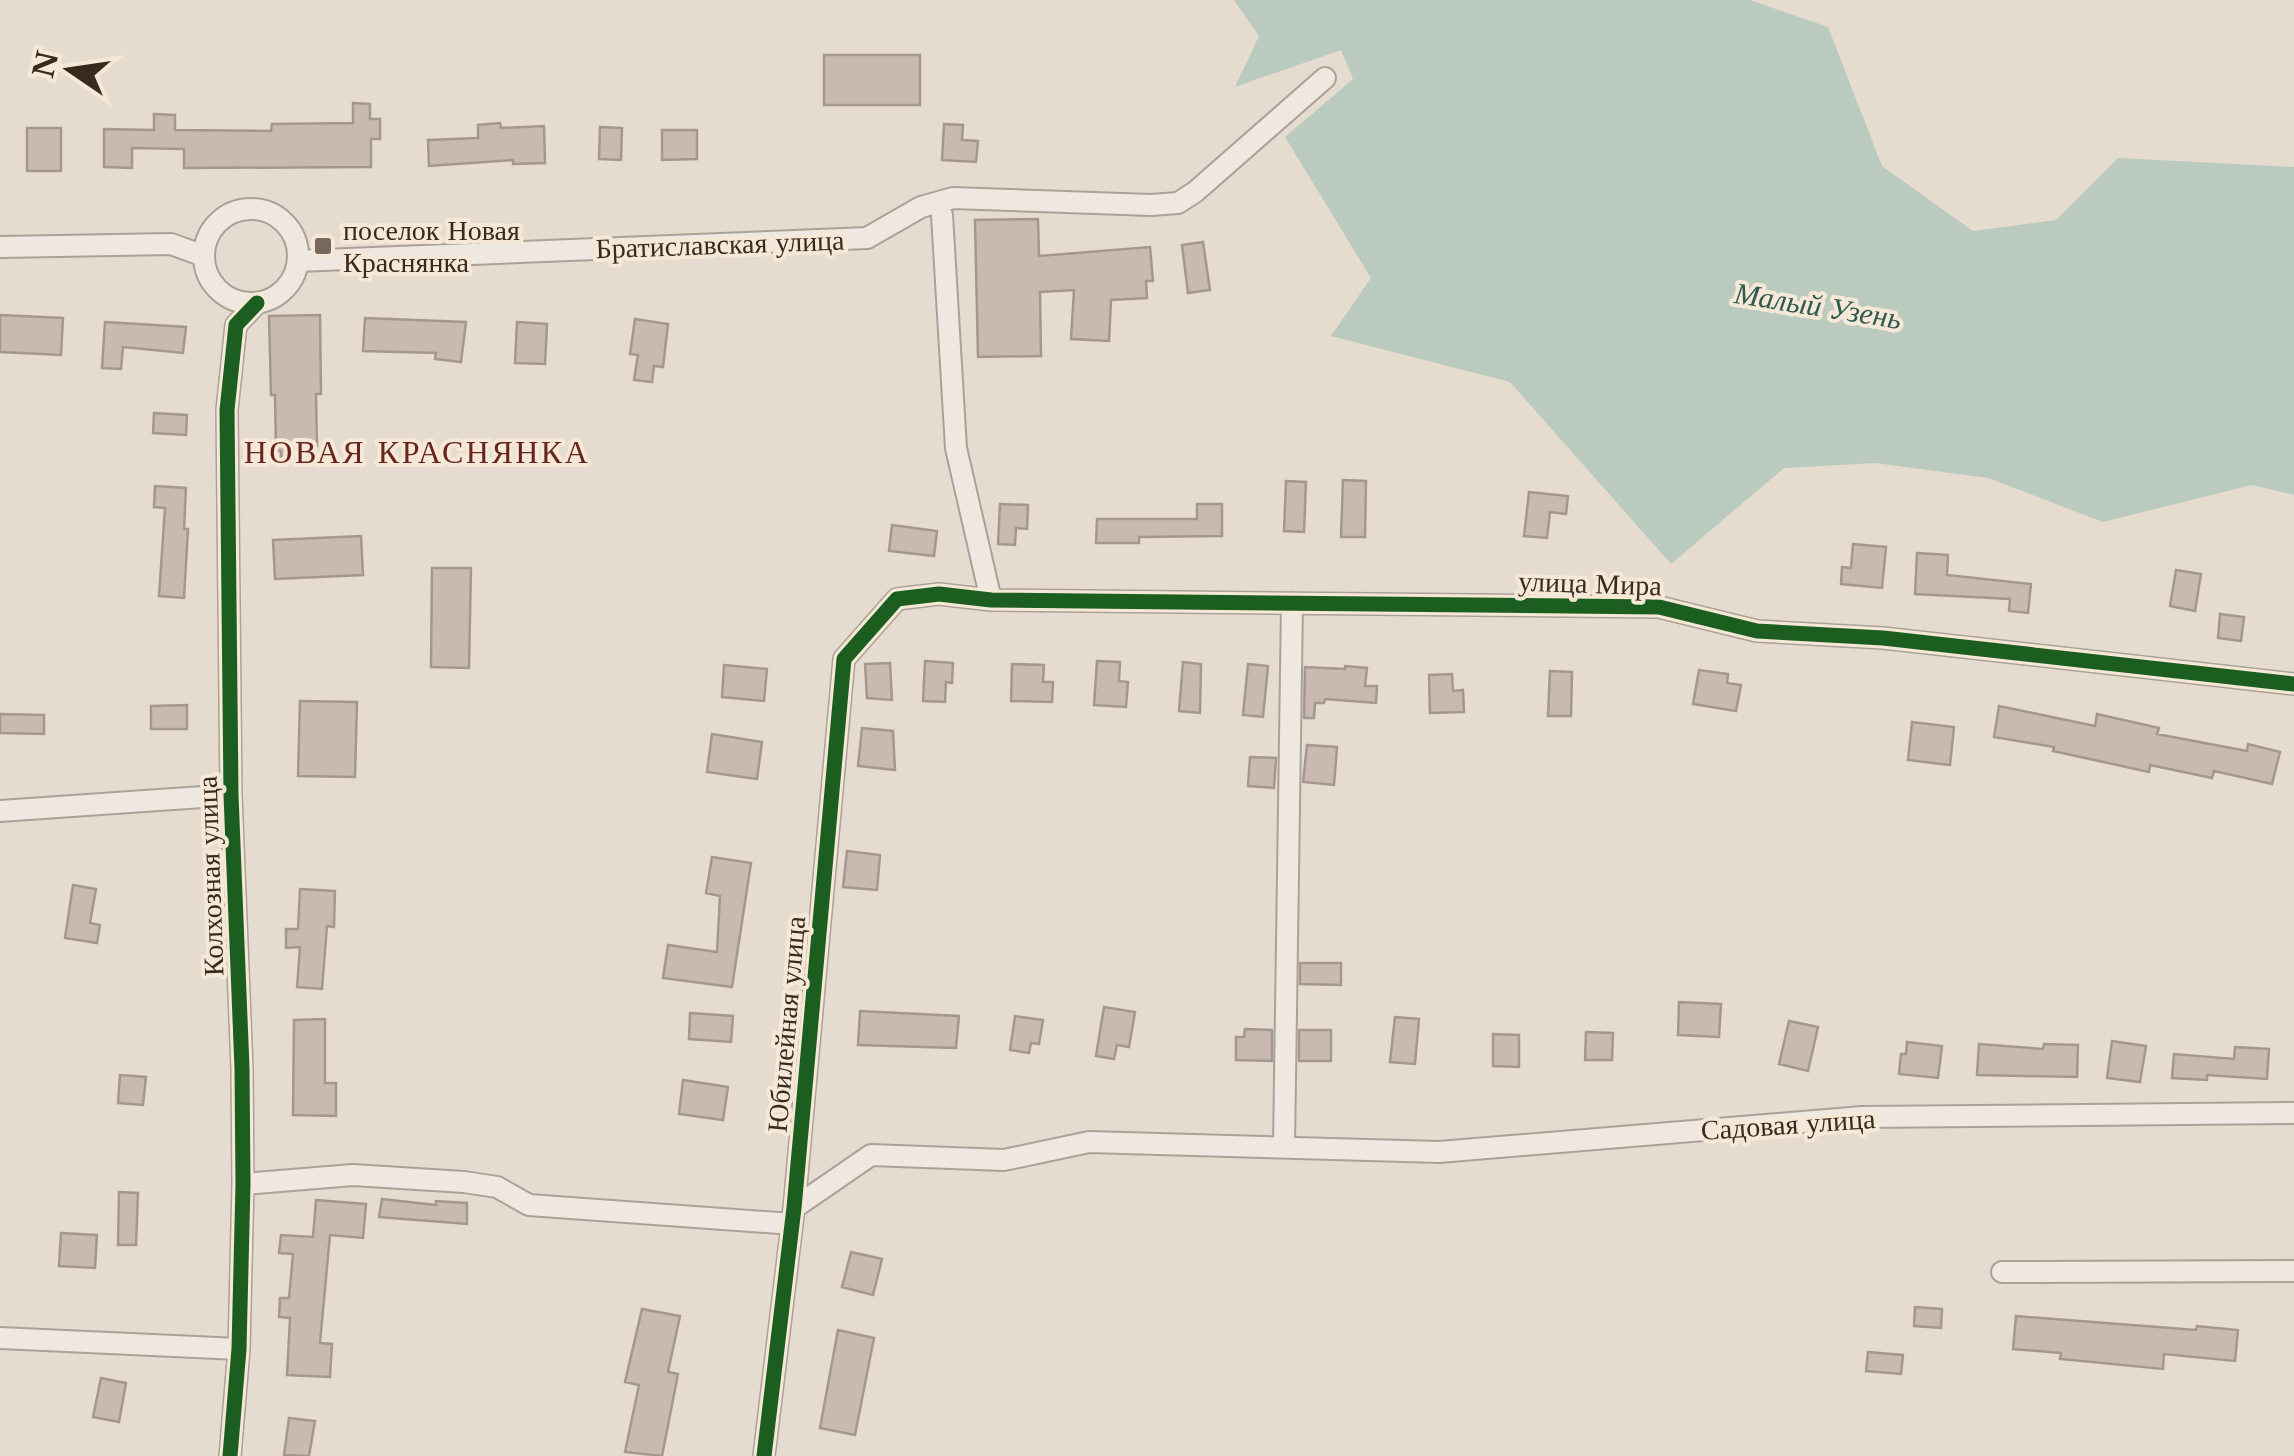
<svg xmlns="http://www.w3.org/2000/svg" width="2294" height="1456" viewBox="0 0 2294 1456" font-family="'Libre Baskerville',serif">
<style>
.water{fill:#bacabe}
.building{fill:#c9bab0;stroke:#a6978e;stroke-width:2.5}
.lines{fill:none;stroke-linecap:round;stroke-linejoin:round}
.minor-casing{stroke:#aba198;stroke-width:24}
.minor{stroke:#eee8e1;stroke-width:20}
.cycleway-casing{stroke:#f6e8d6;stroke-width:21}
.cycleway{stroke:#1b5e20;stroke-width:15}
.poi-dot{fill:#76685d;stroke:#f6e8d6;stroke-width:4}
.labels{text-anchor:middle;stroke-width:8;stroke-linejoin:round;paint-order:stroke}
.poi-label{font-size:28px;fill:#3a291f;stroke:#f6e8d6;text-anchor:start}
.street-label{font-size:28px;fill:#3a291f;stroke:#f6e8d6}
.water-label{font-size:30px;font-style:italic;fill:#2f5a51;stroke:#f6e8d6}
.quarter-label{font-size:32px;letter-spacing:2.5px;fill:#66251f;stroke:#f6e8d6}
</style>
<rect width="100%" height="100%" fill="#e5dccf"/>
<path class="water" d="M1234,0H1750L1828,27L1882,166L1973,231L2056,220L2118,158L2294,167V495L2252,485L2103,522L1988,478L1875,463L1784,468L1671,564L1510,382L1331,336L1371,278L1285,137L1353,79L1341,50L1235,87L1259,36Z"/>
<path class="building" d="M824,55H920V105H824Z
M353,103L370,104V119H380V139H371V167L184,168V149L132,148V168L104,167V129L154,130V114L175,115V130L271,131L272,124L353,123Z
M500,123L501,128L544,126L545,163L513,164V160L429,166L428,140L478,138V125Z
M944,124L963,125L962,140L978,141L976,162L942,160Z
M600,127L622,128L621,160L599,159Z
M27,128H61V171H27Z
M662,130H697V159L662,160Z
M1038,219L1039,256L1150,247L1153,281H1146L1147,298L1111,300L1109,341L1071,339L1074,290L1040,292L1041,356L978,357L975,220Z
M1203,242L1210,290L1188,293L1182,245Z
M0,315L63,318L61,355L0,352Z
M320,315L321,394H316L317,446H310V459L281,460V451H276L275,395H271L269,316Z
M365,318L466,322L461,362L435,359L436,353L363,351Z
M635,319L668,324L663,367L654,366L652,382L634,380L638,355L630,354Z
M105,322L186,327L183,353L123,347L121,369L102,368Z
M517,322L547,324L545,364L515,363Z
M154,413L187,415L186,435L153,433Z
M1343,480L1366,481L1365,537H1341Z
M1286,481L1306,482L1304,532L1284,531Z
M155,486L186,488L184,529H188L184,598L159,596L165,508L154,507Z
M1529,492L1568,496L1566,514L1550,512L1547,538L1524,536Z
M1000,504L1028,505L1027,529L1016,528L1015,545L998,544Z
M1197,504H1222V536L1139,537V543H1096L1097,519H1197Z
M892,525L937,531L934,556L889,551Z
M361,536L363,575L275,579L273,540Z
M1853,544L1886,547L1882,588L1841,584L1842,567L1851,568Z
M1917,553L1948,555L1947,575L2031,584L2028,613L2009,611L2010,599L1915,594Z
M432,568H471L469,668L431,667Z
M2176,570L2201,574L2195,611L2170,606Z
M2220,614L2244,617L2241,641L2218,638Z
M925,661L953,663L952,683L946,682L945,702L923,701Z
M1097,661L1120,662L1119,681L1128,682L1126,707L1094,705Z
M1183,662L1201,664L1200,713L1179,711Z
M890,663L892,700L867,698L865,664Z
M1012,664L1044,665L1043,682H1053L1052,702L1011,701Z
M1248,664L1268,666L1263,717L1243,715Z
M724,665L767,669L764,701L722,697Z
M1345,666L1367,668L1365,686H1377L1376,703L1325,699L1324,703H1315L1314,718H1304L1305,667L1345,669Z
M1699,670L1728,674L1727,683L1741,685L1736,711L1693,704Z
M1550,671L1572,672L1571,716H1548Z
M1452,674L1453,691L1463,690L1464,712L1430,713L1429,675Z
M300,701L357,702L355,777L298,776Z
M187,705V729H151V706Z
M1999,706L2095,726L2097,714L2159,728L2157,734L2247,751L2248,744L2280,752L2272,784L2214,771L2212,778L2150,765L2149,772L2053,751L2054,747L1994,737Z
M0,714L44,715V734L0,733Z
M1912,722L1954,727L1950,765L1908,760Z
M862,728L893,731L895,770L858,766Z
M712,734L762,742L757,779L707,772Z
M1307,745L1337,747L1334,785L1303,782Z
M1250,757L1276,758L1274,788L1248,786Z
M847,851L880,855L877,890L843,887Z
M712,857L751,863L732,987L663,978L668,945L717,952L720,896L706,893Z
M73,885L96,889L90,923L100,925L97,943L65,938Z
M300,889L335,891L334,927L327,926L322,989L297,987L300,947L286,948V929H298Z
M1300,963H1341V985L1300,984Z
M1679,1002L1721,1004L1719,1037L1678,1035Z
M1104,1007L1135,1012L1129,1047L1117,1045L1114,1059L1096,1056Z
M860,1011L959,1016L956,1048L858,1045Z
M690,1013L733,1016L731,1042L689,1039Z
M1015,1016L1043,1020L1039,1044L1031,1043L1029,1053L1010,1050Z
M1395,1017L1419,1019L1415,1064L1390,1062Z
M325,1019V1083H336V1116L293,1115L294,1020Z
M1789,1021L1818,1027L1808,1071L1779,1064Z
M1245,1029L1272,1030V1061L1236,1060V1037H1244Z
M1299,1030H1331V1061H1299Z
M1586,1032L1613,1033L1612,1060H1585Z
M1493,1034L1519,1035V1067L1493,1066Z
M2112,1041L2146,1046L2140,1082L2107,1078Z
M1907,1042L1942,1046L1938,1078L1899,1074L1901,1054H1906Z
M1979,1044L2043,1049L2044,1044L2078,1045L2077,1077L1977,1075Z
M2235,1047L2269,1049L2267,1079L2207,1075V1080L2172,1078L2174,1054L2234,1059Z
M120,1075L146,1077L143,1105L118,1103Z
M683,1080L728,1087L723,1120L679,1114Z
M119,1192L138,1193L136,1245H118Z
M382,1199L436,1205V1201L467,1203V1224L379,1217Z
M316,1200L366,1204L363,1238L330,1235L320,1343L332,1344L330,1377L287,1375L290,1318L279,1317L280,1298H289L293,1254L279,1253L281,1235L313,1237Z
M61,1233L97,1235L95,1268L59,1266Z
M851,1252L882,1259L873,1295L842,1287Z
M1915,1307L1942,1309L1941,1328L1914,1326Z
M642,1309L680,1316L668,1372L678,1374L662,1456L625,1452L639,1385L625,1382Z
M2016,1316L2196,1330L2197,1326L2238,1330L2235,1361L2164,1354L2163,1369L2060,1359L2061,1353L2013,1349Z
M838,1330L874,1338L855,1435L820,1428Z
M1868,1352L1903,1355L1901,1374L1866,1371Z
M101,1378L126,1383L119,1422L93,1417Z
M289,1418L315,1421L309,1456L284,1455Z"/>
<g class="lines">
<defs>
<path id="minor" d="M204 256a47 47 0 1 1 94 0a47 47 0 1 1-94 0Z
M942,215L956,448L991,600
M0,247L171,244L204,256
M298,261L867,238L921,207L953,198L1151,205L1178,203L1195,192L1325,78
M0,811L231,795
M1284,1146L1292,603
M243,1184L353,1175L464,1182L497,1187L529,1205L792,1224
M794,1208L871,1155L1004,1160L1089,1142L1439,1152L1862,1117L2294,1113
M2002,1272L2294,1271
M0,1338L239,1349
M230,1456L239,1349L243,1184L242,1068L231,795L227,410L236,325L257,303
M764,1456L794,1208L844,659L897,599L939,594L991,600L1659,607L1757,631L1883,638L2294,684"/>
</defs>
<use href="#minor" class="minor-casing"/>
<use href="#minor" class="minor"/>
<defs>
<path id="cycleway" d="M230,1456L239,1349L243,1184L242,1068L231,795L227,410L236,325L257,303
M764,1456L794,1208L844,659L897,599L939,594L991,600L1659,607L1757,631L1883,638L2294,684"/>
</defs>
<use href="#cycleway" class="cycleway-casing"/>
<use href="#cycleway" class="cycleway"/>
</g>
<rect class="poi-dot" x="313" y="236" width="20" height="20" rx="5"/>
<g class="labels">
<g class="poi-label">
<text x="343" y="240">поселок Новая<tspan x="343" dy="32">Краснянка</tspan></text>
</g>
<g class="street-label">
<text transform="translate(720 244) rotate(-2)" y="10">Братиславская улица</text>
<text transform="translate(1590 583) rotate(2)" y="10">улица Мира</text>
<text transform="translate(210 876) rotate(-92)" y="10">Колхозная улица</text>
<text transform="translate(786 1024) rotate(-85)" y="10">Юбилейная улица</text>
<text transform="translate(1788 1124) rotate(-4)" y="10">Садовая улица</text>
</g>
<g class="water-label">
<text transform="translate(1818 306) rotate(9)" y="10">Малый Узень</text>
</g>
<g class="quarter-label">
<text x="417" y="463">НОВАЯ КРАСНЯНКА</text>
</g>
</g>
<g transform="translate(70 70) rotate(283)" stroke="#f6e8d6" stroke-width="8" paint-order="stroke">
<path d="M0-8L18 38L0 25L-18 38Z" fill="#3a291f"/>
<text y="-15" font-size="28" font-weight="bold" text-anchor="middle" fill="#3a291f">N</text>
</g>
</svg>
